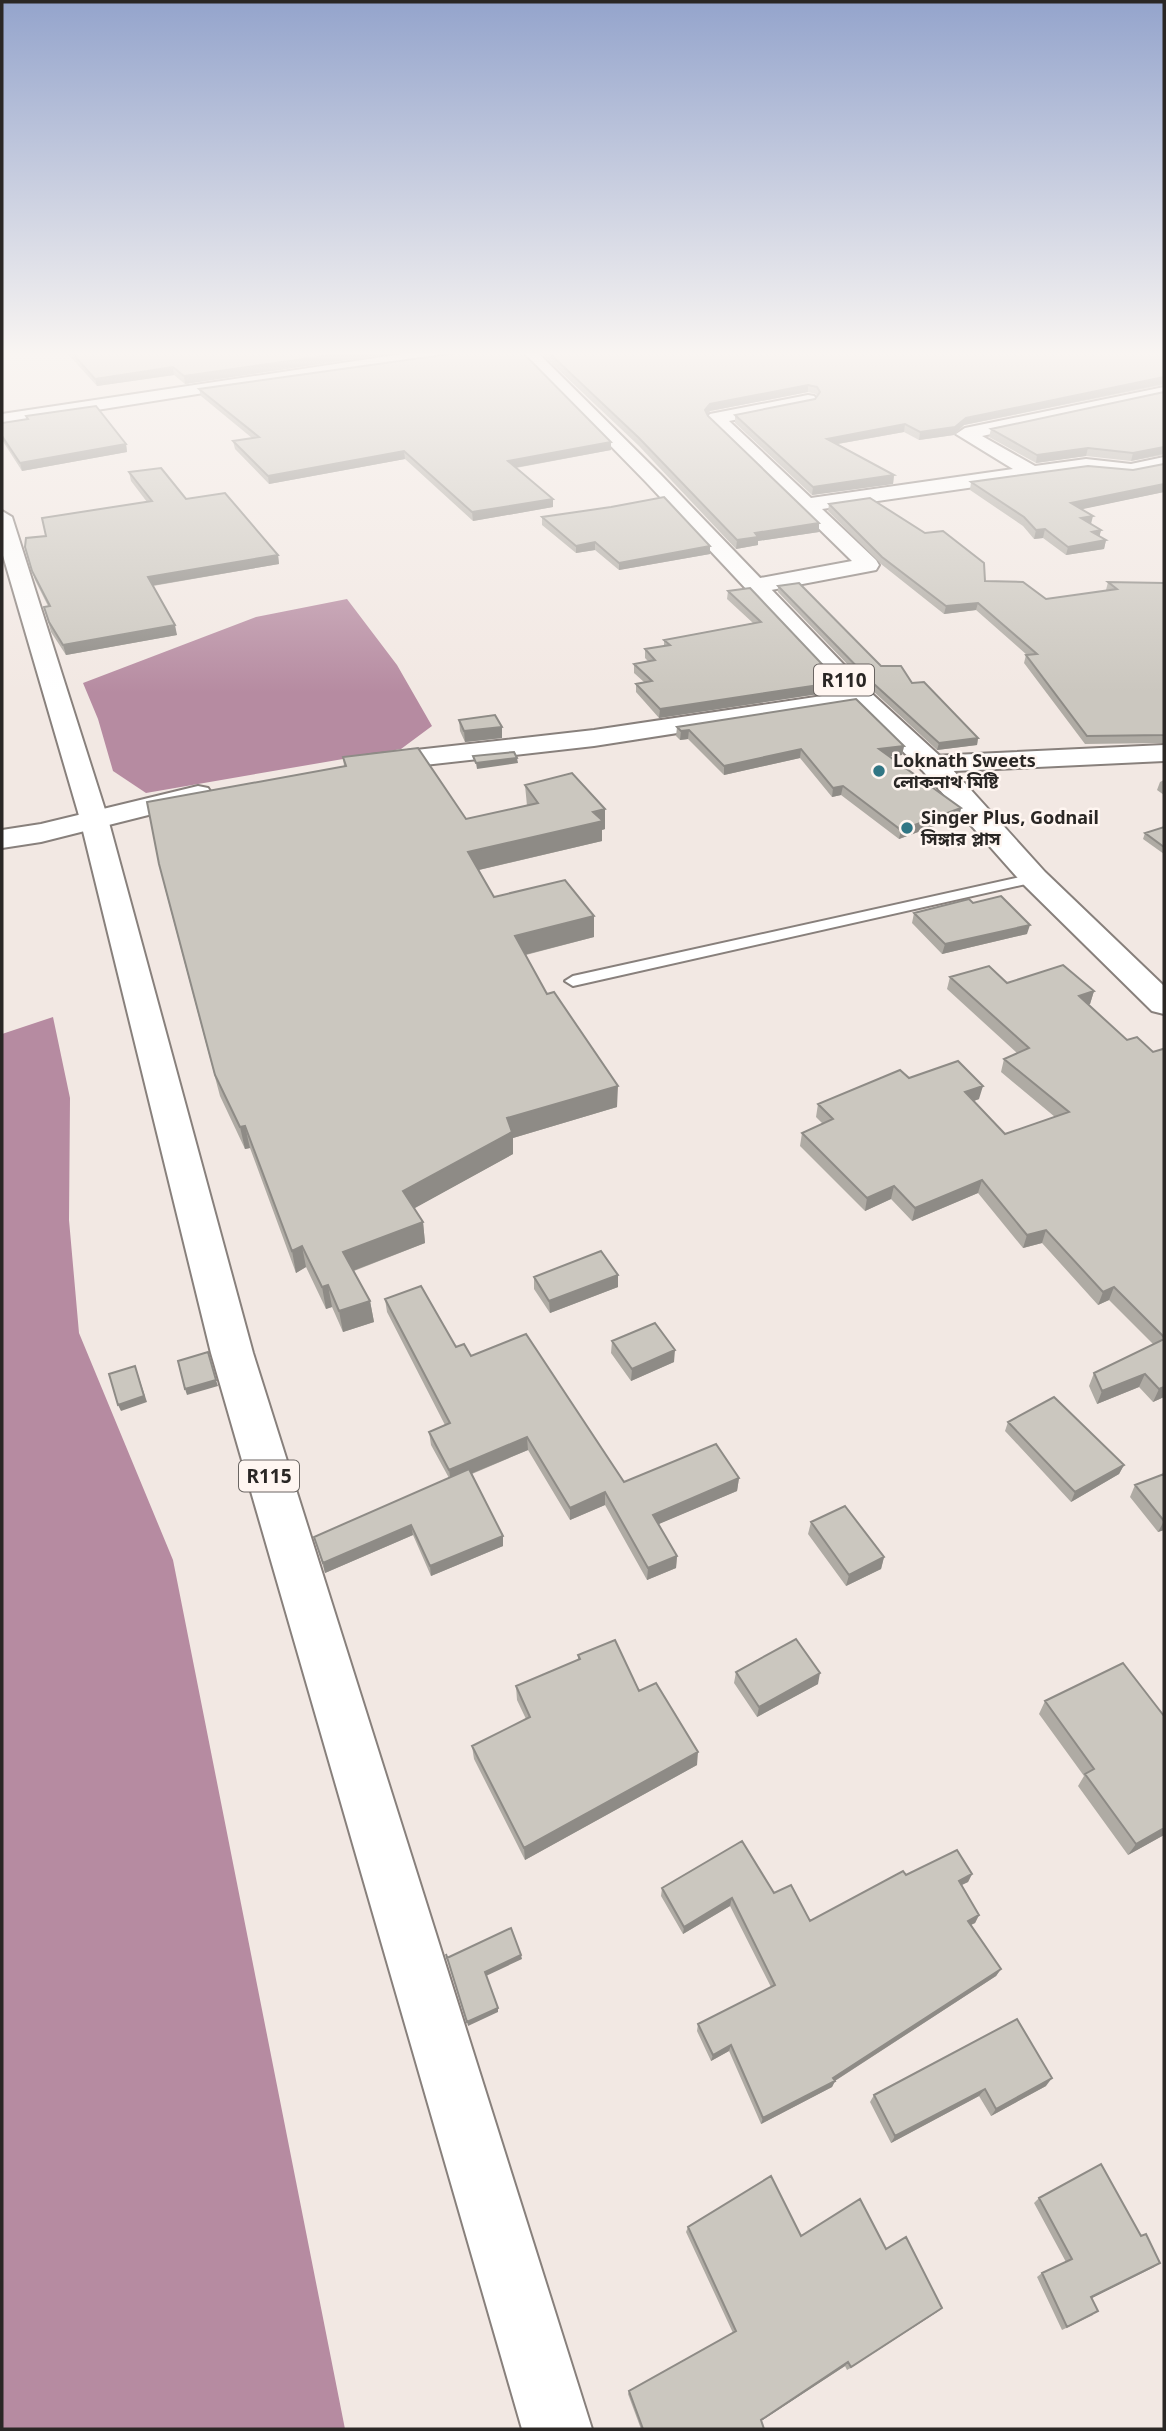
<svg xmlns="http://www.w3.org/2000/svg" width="1166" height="2431" viewBox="0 0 1166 2431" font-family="'Noto Sans','Noto Sans Bengali',sans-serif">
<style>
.water{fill:#b68ba1}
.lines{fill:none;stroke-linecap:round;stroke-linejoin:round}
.lane-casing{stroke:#88807c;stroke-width:4}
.street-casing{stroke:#88807c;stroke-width:4}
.secondary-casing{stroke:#88807c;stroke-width:4}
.primary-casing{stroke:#88807c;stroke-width:4}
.lane{fill:#fff;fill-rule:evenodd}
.street{fill:#fff;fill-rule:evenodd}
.secondary{fill:#fff;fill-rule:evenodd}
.primary{fill:#fff;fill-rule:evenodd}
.wall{fill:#afaba4}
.shaded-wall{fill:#8e8b86}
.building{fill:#cbc7bf;stroke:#8e8b86;stroke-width:2}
.poi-dot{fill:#317684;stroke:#fff6f1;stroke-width:2.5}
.labels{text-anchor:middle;stroke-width:5;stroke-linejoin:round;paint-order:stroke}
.far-poi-label{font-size:18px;font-weight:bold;fill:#2a2725;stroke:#fff6f1;text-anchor:start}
.shield{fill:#fff6f1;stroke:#6a6562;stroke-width:2}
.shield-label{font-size:19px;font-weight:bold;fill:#2a2725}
</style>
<rect width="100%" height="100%" fill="#f2e8e3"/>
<path class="water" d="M347,599L397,665L432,726L401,749L146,793L113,771L98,719L83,683L256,617Z
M53,1017L70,1098L69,1220L79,1333L173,1560L345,2429H2V1034Z"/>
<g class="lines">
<defs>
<path id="lane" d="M1034,874L1041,878L1039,881L573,986L565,981L573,976Z"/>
<path id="street" d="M415,352H465L457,357L311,376L2,425V414Z
M1164,387V397L982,436L1035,466L1086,459L1131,464L1164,457V469L1131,476L1086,471L822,509L876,560L879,565L876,570L755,593L744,586L755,579L852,561L710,422L707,418L710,414L808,395L814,396L817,400L814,404L729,421L811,498L1013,469L956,434L965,428Z
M862,690L871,693L875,698L871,703L594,746L371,771L361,769L357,763L361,757L371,755L594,730Z
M198,786L208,788L212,794L208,800L41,842L2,848V830L41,824Z"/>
<path id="secondary" d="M1164,745V761L932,772L922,770L918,764L922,758L932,756Z"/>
<path id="primary" d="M519,352H537L660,474L871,693L942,758L1045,872L1164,986V1014L1152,1011L1023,884L922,770L853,703L646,482Z
M2,511L12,517L108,819L253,1353L592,2429H522L211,1353L80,819L2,552Z"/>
</defs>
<use href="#lane" class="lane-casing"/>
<use href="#street" class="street-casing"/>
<use href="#secondary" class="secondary-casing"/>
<use href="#primary" class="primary-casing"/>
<use href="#lane" class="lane"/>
<use href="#street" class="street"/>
<use href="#secondary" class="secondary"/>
<use href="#primary" class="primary"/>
</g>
<path class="wall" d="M67,353H394L185,384L174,375L97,386Z
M541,353H1164V385L964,425L954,435L919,440L904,432L838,444L894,475L893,484L812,495L735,423V415L815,399L817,396L816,394L808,392L710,411L707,414L819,532L758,541V545L736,549L639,446Z
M199,389L611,450L516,468L553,507L473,521L405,459L269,484L235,449L233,441L252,438L201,396Z
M1164,392V455L1131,461L1086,456L1036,463L989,437L991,429Z
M26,416L126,444L127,452L22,471L2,440V423L27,419Z
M1164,464V492L1081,509L1091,524L1101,530L1099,536L1106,540L1104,549L1066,555L1043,538L1034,539L1023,526L970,490L971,482L1133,470Z
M129,472L186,499L278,555L279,564L153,586L177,635L66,655L51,632L44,607L48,606L35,580L25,547L46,536L147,502L131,481Z
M829,504L985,581L1046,599L1107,591L1106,590L1108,582L1164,583V743L1085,744L1024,663L1026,655H1027L976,610L944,614L881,564L828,511Z
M542,517L710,546V554L619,570L595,550L576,553L542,525Z
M778,586L881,666L912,683L978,738L977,745L937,750L873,691L778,592Z
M728,591L839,682L838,691L659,718L636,692V684L644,682L634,673V664L648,661L645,658V649L664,646V640L753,623L727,599Z
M459,720L502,738L465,742L460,731Z
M677,727L904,746L902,755L890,756L961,808L959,817L899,839L841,795L832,797L800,758L724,775L688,739L680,740L676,736Z
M343,757L466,819L527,806L525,785L605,809V829L602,830V841L479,870L494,897L594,916V937L526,955L547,994L617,1107L513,1138V1154L414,1208L423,1222L425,1243L354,1271L370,1301L374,1322L343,1332L332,1307L326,1309L306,1267L296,1273L250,1148L245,1149L220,1096L164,885L344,766Z
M1164,780V795L1157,790L1160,782Z
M1164,827V854L1143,839L1145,833Z
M973,903L1027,934L942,954L912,923L914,913Z
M950,977L1094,991L1090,1004H1088L1127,1040L1153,1052L1164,1050V1397L1153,1402L1139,1387L1097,1404L1089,1386L1094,1373L1153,1344L1109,1300L1098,1305L1042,1243L1023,1248L978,1193L912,1221L891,1199L865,1211L800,1146L802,1133L823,1124L816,1117L818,1104L909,1078L979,1099L974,1101L1005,1134L1055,1117L1001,1072L1004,1059L1017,1053L947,989Z
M534,1277L618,1287L550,1313L534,1289Z
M385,1299L471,1356L624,1482L739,1478L737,1491L658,1524L677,1556L676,1568L647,1580L605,1505L570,1520L528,1450L472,1474L503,1536V1546L431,1576L413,1535L325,1573L314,1537L449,1478L431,1445L429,1432L445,1425L387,1312Z
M612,1341L674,1362L631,1381L611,1353Z
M1008,1422L1124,1465L1119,1474L1071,1502L1005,1431Z
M1164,1474V1530L1158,1532L1130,1497L1135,1485Z
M811,1522L884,1557L881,1569L846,1586L808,1534Z
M578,1655L639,1691L697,1765L525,1860L474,1759L472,1746L526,1719L517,1700L516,1686L578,1660Z
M736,1672L818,1684L757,1717L734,1683Z
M1045,1701L1164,1716V1835L1128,1855L1078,1786L1084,1776L1039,1714Z
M972,1874L968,1882L962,1885L979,1915L975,1923L971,1925L1001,1969L996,1976L835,2081L832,2087L761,2124L729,2051L711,2061L697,2031L698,2024L771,1987L730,1906L683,1934L661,1896L662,1888L774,1893L810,1921L906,1875Z
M1046,2086L991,2116L979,2096L891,2143L870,2102L874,2095Z
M1039,2198L1141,2236L1154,2267L1092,2298L1093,2315L1062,2330L1037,2277L1042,2273L1066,2262L1034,2203Z
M688,2227L801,2236L886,2249L937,2312L847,2370L845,2366L761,2421L764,2429H641L628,2394L629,2391L733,2333L686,2232Z"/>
<path class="shaded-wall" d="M346,353H394L185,384L184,376Z
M173,367L174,375L97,386L95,379Z
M1164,377L1163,384L964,425L954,435L919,440L920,432L966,418Z
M808,385V392L710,411L704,418L705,410L710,404Z
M905,424L904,432L826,446L827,439Z
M611,442V450L508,469V461Z
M126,444L127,452L22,471L20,463Z
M1164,447L1163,454L1131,461L1133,453Z
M1088,448L1086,456L1036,463L1037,455Z
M404,451L405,459L269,484L268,476Z
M894,475L893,484L812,495L813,487Z
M1164,484V492L1069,512L1071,503Z
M553,499V507L473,521L472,512Z
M1093,516L1091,524L1081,518Z
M819,523V532L758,541V545L736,549L737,540L755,533Z
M1045,529L1043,538L1034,539L1036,530Z
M1101,530L1099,539L1092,532Z
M1106,540L1104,549L1066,555L1068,547Z
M595,542V550L576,553V546Z
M710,546V554L619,570V563Z
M278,555L279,564L150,586L148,577Z
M978,603L976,610L944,614L946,606Z
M175,625L177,635L66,655L63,645Z
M839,682L838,691L659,718L660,709Z
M502,727V738L465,742L464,731Z
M689,730L688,739L680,740L681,731Z
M978,738L977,745L937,750L939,743Z
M904,746L902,755L878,758L879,749Z
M801,749L800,758L724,775V766Z
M517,758L518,763L477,769L476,763Z
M843,786L841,795L832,797L833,788Z
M961,808L959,817L899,839L901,830Z
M605,809V829L602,830V841L470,872L468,852Z
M594,916V937L516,957L515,936Z
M1030,925L1027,934L942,954L945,944Z
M1094,991L1090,1004L1075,1009L1079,996Z
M618,1086L617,1107L513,1138V1154L406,1213L403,1191L507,1118Z
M983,1086L979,1099L962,1105L965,1092Z
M245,1126L250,1148L245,1149L240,1127Z
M982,1180L978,1193L912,1221L915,1208Z
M894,1186L891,1199L865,1211L867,1198Z
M423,1222L425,1243L347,1273L343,1252Z
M1046,1230L1042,1243L1023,1248L1027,1235Z
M302,1246L306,1267L296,1273L292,1251Z
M618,1275V1287L550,1313L549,1301Z
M328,1285L332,1307L326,1309L322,1287Z
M1114,1287L1109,1300L1098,1305L1103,1292Z
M370,1301L374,1322L343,1332L339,1311Z
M675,1350L674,1362L631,1381L632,1369Z
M135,1366L147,1402L121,1411L118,1405Z
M1145,1374L1139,1387L1097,1404L1102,1391Z
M216,1380L218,1386L187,1395L185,1389Z
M1164,1387V1397L1153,1402L1159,1389Z
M527,1437L528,1450L451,1482L449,1470Z
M1124,1465L1119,1474L1071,1502L1075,1492Z
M739,1478L737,1491L652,1527L653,1515Z
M605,1492V1505L570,1520V1508Z
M1164,1521V1530L1158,1532Z
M411,1525L413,1535L325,1573L323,1563Z
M503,1536V1546L431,1576L430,1566Z
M677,1556L676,1568L647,1580L648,1568Z
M884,1557L881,1569L846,1586L849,1575Z
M820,1673L818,1684L757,1717L759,1707Z
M698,1752L697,1765L525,1860L524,1848Z
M1164,1828V1835L1128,1855L1136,1844Z
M972,1874L968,1882L955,1888L959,1881Z
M732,1898L730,1906L683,1934L684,1927Z
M979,1915L975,1923L964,1928L968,1921Z
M521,1955L522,1959L486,1976L485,1972Z
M1001,1969L996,1976L833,2082L835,2081L832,2087L761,2124L763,2118L833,2078Z
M498,2008V2012L468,2026L467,2022Z
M731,2045L729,2051L711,2061L713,2055Z
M1052,2078L1046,2086L991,2116L996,2109Z
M985,2089L979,2096L891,2143L895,2136Z
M1160,2263L1154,2267L1086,2301L1091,2297Z
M942,2308L937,2312L847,2370L851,2367Z
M848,2362L845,2366L758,2423L761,2420Z"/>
<path class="building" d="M72,353H346L184,376L173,367L95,379Z
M457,353H523L611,442L508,461L553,499L472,512L404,451L268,476L233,441L259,437L199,389Z
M549,353H1164V377L966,418L955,427L920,432L905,424L827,439L894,475L813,487L735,415L815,399L820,392L817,387L808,385L710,404L705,410L708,416L819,523L755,533L758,537L737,540L639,438Z
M1164,392V447L1133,453L1088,448L1037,455L991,429Z
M96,406L126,444L20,463L2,436V423L28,419L26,416Z
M1164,464V484L1071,503L1093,516L1081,518L1101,530L1092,532L1106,540L1068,547L1045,529L1036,530L1024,517L971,482L1088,466L1133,470Z
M161,468L186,499L225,493L278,555L148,577L175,625L63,645L49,622L44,607L50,606L32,571L25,547L26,538L46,536L42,518L152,501L129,472Z
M664,497L710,546L619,563L595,542L576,546L542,517L611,507Z
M870,498L925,533L943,531L984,563L985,581L1023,582L1046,599L1117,589L1108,582L1164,583V735L1087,736L1026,655L1037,654L978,603L946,606L882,557L829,504Z
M799,583L881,666H901L912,683L924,682L978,738L939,743L874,684L778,586Z
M750,588L839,682L660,709L636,684L652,681L634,664L655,660L645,649L670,645L664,640L761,622L728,591Z
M856,699L904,746L879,749L961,808L901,830L843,786L833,788L801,749L724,766L689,730L681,731L677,727Z
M495,715L502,727L464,731L459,720Z
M418,748L466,819L538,803L525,785L572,773L605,809L593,812L603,821L468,852L494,897L565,880L594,916L515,936L547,994L554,992L618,1086L507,1118L512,1132L403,1191L423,1222L343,1252L370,1301L339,1311L328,1285L322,1287L302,1246L292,1251L245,1126L240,1127L215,1075L159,864L147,802L346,766L343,757Z
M514,752L517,758L476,763L473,756Z
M1164,827V847L1145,833Z
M1001,896L1030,925L945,944L914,913L969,899L973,903Z
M1063,965L1094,991L1079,996L1127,1040L1137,1037L1153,1052L1163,1049L1164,1050V1337L1114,1287L1103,1292L1046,1230L1027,1235L982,1180L915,1208L894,1186L867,1198L802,1133L833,1119L818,1104L900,1070L909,1078L958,1061L983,1086L965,1092L1005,1134L1069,1112L1004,1059L1029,1048L950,977L989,966L1007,983Z
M601,1251L618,1275L549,1301L534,1277Z
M421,1286L456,1347L464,1344L471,1356L526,1334L624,1482L716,1444L739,1478L653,1515L677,1556L648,1568L605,1492L570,1508L527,1437L449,1470L429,1432L450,1423L385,1299Z
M655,1323L675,1350L632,1369L612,1341Z
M1164,1339V1387L1159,1389L1145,1374L1102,1391L1094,1373Z
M208,1352L216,1380L185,1389L178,1361Z
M135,1366L144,1396L118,1405L109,1374Z
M1054,1397L1124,1465L1075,1492L1008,1422Z
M469,1469L503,1536L430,1566L411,1525L323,1563L314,1537Z
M1164,1474V1521L1135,1485Z
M845,1506L884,1557L849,1575L811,1522Z
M796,1639L820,1673L759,1707L736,1672Z
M615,1640L639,1691L656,1683L698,1752L524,1848L472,1746L530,1717L516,1686L580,1659L578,1655Z
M1123,1663L1164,1716V1828L1136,1844L1085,1774L1094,1769L1045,1701Z
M742,1841L774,1893L791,1885L810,1921L903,1871L906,1875L957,1850L972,1874L959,1881L979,1915L968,1921L1001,1969L833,2078L835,2081L763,2118L731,2045L713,2055L698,2024L775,1985L732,1898L684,1927L662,1888Z
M511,1928L521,1955L485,1972L498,2008L467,2022L446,1954L447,1958Z
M1017,2019L1052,2078L996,2109L985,2089L895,2136L874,2095Z
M1101,2164L1141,2236L1146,2234L1160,2263L1091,2297L1098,2311L1067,2327L1042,2273L1072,2259L1039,2198Z
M771,2176L801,2236L860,2199L886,2249L906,2237L942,2308L851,2367L848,2362L761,2420L764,2429H643L629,2391L736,2331L688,2227Z"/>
<linearGradient id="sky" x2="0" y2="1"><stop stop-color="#94a4cc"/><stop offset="0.51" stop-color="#f9f5f2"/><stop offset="1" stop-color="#f9f5f2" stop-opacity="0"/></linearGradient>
<rect width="1166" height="693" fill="url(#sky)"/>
<g class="poi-dot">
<circle cx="879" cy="771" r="7"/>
<circle cx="907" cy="828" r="7"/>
</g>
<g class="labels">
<g class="far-poi-label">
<text x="893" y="767">Loknath Sweets<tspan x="893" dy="21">লোকনাথ মিষ্টি</tspan></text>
<text x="921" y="824">Singer Plus, Godnail<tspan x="921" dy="21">সিঙ্গার প্লাস</tspan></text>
</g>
<g class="shield">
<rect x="814" y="664.5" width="60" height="31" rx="5"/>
<rect x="239" y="1460.5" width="60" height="31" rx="5"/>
</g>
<g class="shield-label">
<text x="844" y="687">R110</text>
<text x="269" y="1483">R115</text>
</g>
</g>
<rect width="1166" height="2431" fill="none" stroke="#2a2725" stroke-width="7"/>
</svg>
